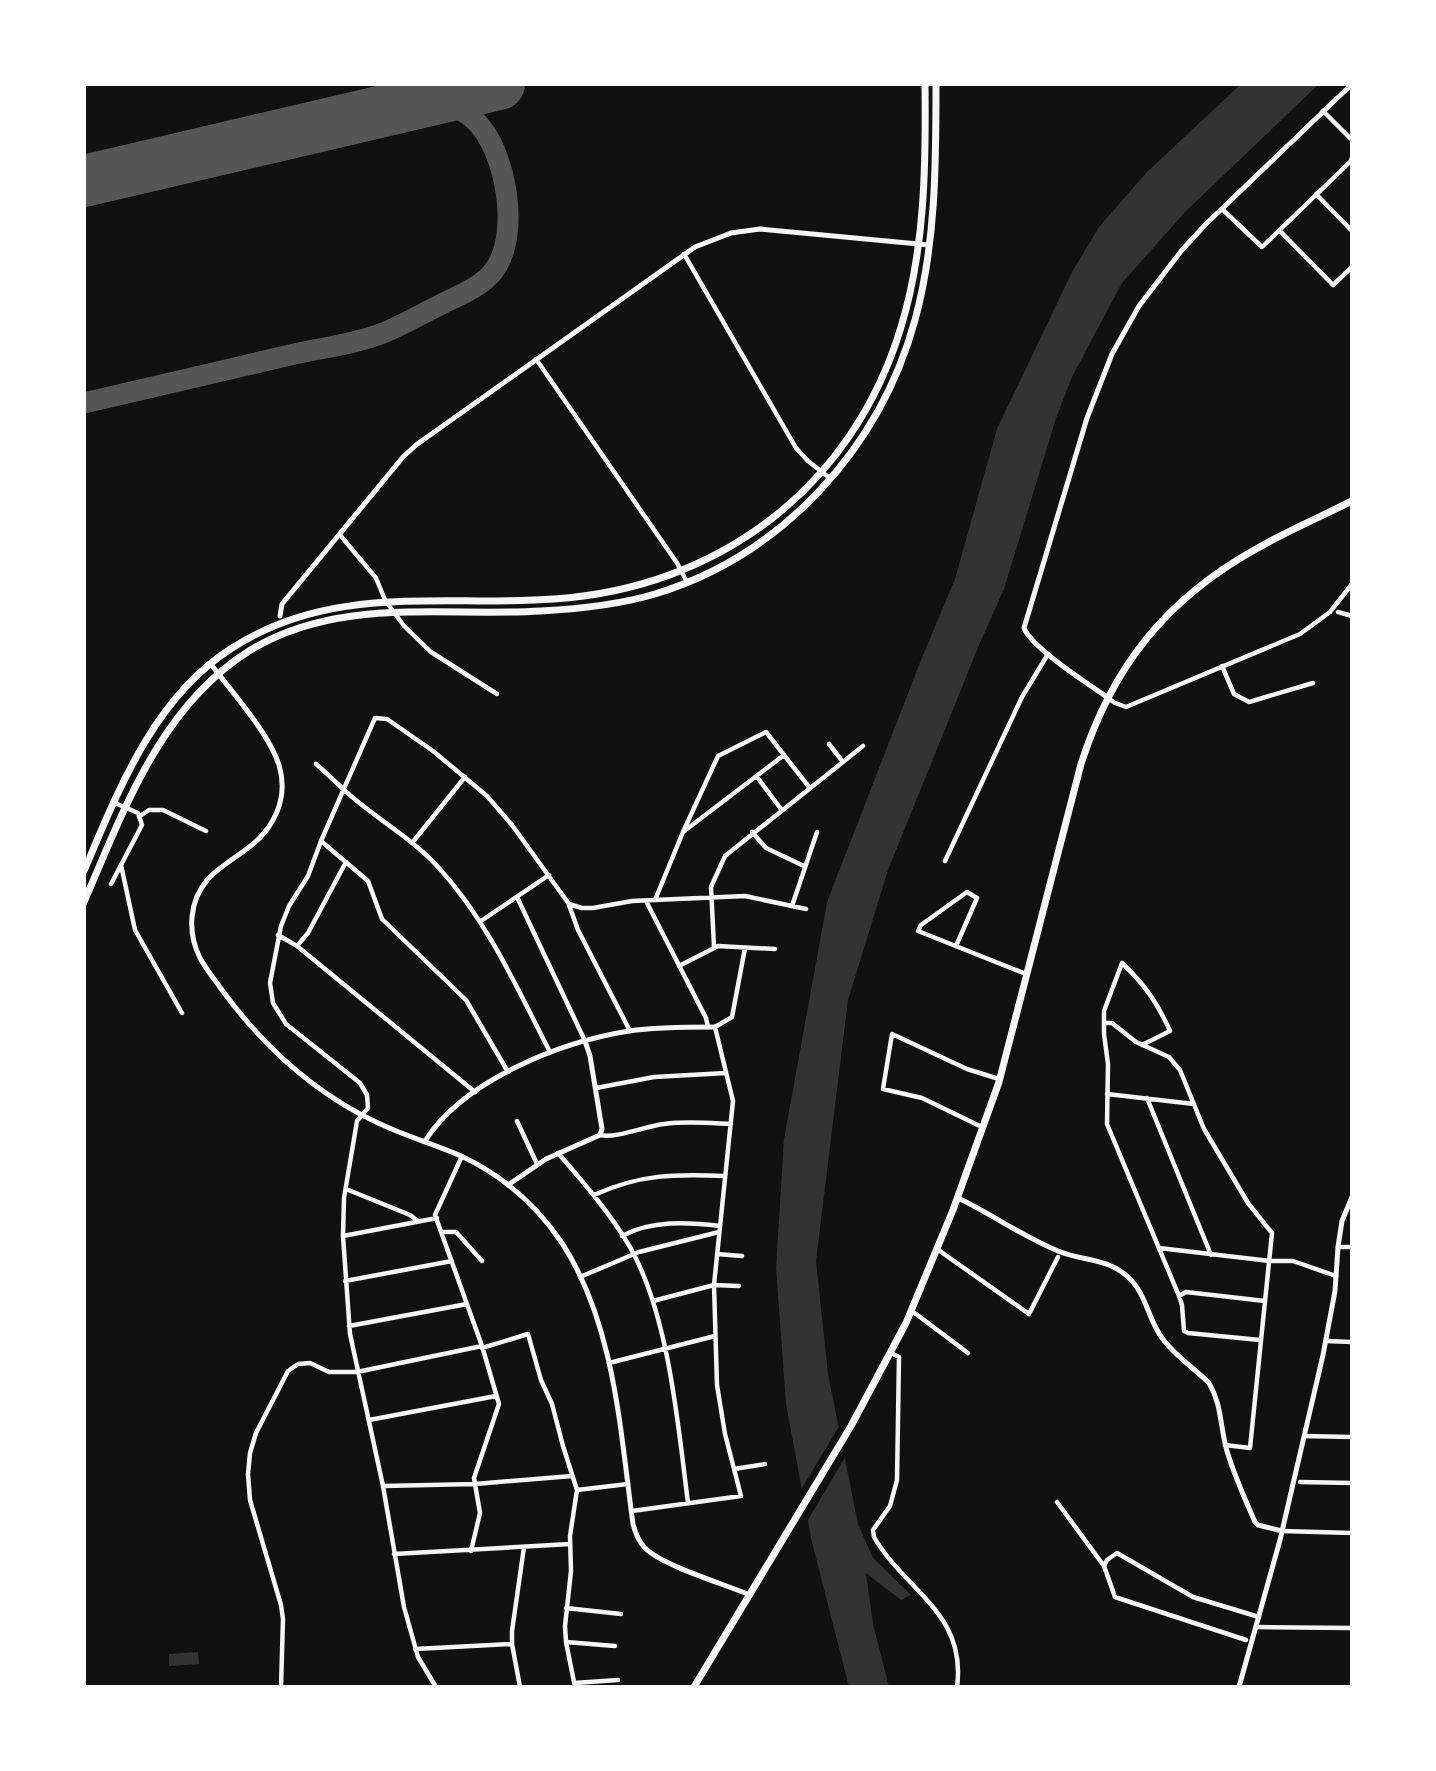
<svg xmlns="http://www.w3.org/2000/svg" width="1436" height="1771" viewBox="0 0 1436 1771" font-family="Figtree,sans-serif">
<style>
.water{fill:#333}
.pier{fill:#111}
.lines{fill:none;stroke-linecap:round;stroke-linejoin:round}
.taxiway{stroke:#565656;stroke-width:21}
.runway{stroke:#565656;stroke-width:52}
.minor{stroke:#f5f5f5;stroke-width:4.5}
.tertiary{stroke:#f5f5f5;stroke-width:5}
.primary{stroke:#f5f5f5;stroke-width:7}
</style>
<rect width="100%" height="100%" fill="#111"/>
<path class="water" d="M1241,84H1319L1186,211L1122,283L1072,377L1056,418L1004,589L979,645L888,870L848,1000L816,1261L828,1374L858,1524L873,1558L911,1595L901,1600L866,1573L873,1624L889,1687H849L811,1538L786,1404L776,1268L784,1139L827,902L921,660L955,579L997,429L1072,272L1099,227L1147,172Z
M198,1652L199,1664L169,1666V1654Z"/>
<path class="pier" d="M841,1423L847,1454L805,1525L799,1493Z"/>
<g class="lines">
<path class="taxiway" d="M84,403C153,387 222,371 290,355C320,348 356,344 383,333C403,325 421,314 440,305C455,297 473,291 486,279C523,248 508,160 481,127C467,109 447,103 425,101"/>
<path class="runway" d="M84,181L499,84"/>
<path class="minor" d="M1323,111L1352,140
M1316,194L1352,231
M1222,209L1262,247L1351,161L1352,157
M1280,231L1333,285L1352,267
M684,254L796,448L808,461L831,479
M536,359L677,563L687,582
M340,535L376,578L385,600L404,626L431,652L497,694
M1338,612L1352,616
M1222,666L1234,694L1249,702L1313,683
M1108,698L1115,703L1126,707L1300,634L1330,612L1352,584
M829,744L843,762
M316,764C328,774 339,786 351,796C380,821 414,840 439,868C488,922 517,988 550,1052
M757,777L781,809
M140,816L149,810H163L206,831
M683,832L718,756L766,732L809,787
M752,832L766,848L804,866
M321,841L368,881L382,919L466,1000L508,1072
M412,843L465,777
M945,861L1022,697L1048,654
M121,865L135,930L182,1013
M111,884L142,825L138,813L115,803
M517,897L585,1041
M655,900L683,832L784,755
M646,901L706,1018L708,1027
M569,905L578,930L630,1031
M792,906L817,832
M481,921L549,875
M278,935L297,946L475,1092
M297,946L308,933L346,862
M956,946L977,898L967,892L921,925L918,931L1026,974
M714,947L711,887L725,856L863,746
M679,966L718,946L775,949
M1104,1023H1112L1136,1042L1169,1057L1180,1070L1204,1129L1248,1203L1272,1233L1250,1448L1225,1445
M1142,1045L1170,1031C1157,1002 1145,985 1122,963L1104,1011V1034L1108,1064L1107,1124L1179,1296L1182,1305L1184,1331L1188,1333L1260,1340
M596,1088L654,1077L726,1073
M1107,1094L1194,1104
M1147,1098L1211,1255
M517,1121L537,1164
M982,1127L922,1098L883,1089L892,1034L967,1069L999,1079
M600,1135C615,1139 646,1126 664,1124C687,1121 709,1123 731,1124
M558,1153C584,1183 610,1213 630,1247C669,1316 678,1425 688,1503
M462,1156L435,1215L482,1346L499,1404L474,1478L480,1513L471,1551
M346,1189L410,1215L418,1221
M594,1195C640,1174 675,1174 724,1176
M442,1232H456L482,1261
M343,1236L344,1198L357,1121L368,1108L367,1095L360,1083L286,1024L273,1003L270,983L281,926L289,906L308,876L321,841L375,718L387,719L433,751L487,796L512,825L569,904L582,908H593L632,901L745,896L806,909
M622,1236C651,1220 688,1222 720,1226
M1338,1247H1352
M1159,1248L1270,1261H1293L1336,1276
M937,1249L1029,1314L1058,1257
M717,1254L742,1256
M580,1277L639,1252L719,1232
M345,1281L452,1261
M1179,1296L1186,1292L1265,1301
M653,1301L714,1285L739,1286
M912,1311L968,1353
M349,1326L467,1304
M1326,1341L1352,1342
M482,1348L528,1334L541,1380L552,1404L563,1446L577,1490L570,1536L571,1571L565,1626L566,1642L575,1687
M891,1353L899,1357L897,1480L890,1506L873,1530L874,1537C905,1591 967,1613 957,1687
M609,1363L715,1336
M369,1420L496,1396
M1304,1436L1352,1437
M734,1469L765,1464
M1300,1482L1352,1483
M383,1486L475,1484L572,1476
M577,1490L628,1484
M1057,1502L1104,1566L1115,1597L1246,1640
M632,1511L741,1496L725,1434L717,1385L714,1285L733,1101L715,1027L732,1017L745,948
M1282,1531L1352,1533
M394,1554L570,1544
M1104,1566L1107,1560L1117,1553L1193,1597L1259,1617
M566,1608L621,1614
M1257,1627L1352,1628
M566,1642L615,1646
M415,1649L512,1644
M574,1683L618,1680
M281,1687L283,1619L281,1605L250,1500L248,1474L250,1453L256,1433L288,1371L298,1364L310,1363L329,1372H357L482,1346
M436,1687L418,1657L404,1607L383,1486L350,1334L343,1236L437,1218
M520,1687L512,1644V1631L524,1547"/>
<path class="tertiary" d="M280,616L282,604L403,457L416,445L695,247L731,233L760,229L929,245
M210,663C231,691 269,733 279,765C289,798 274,829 248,848C235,858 219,867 208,879C189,901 187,932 200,958C206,969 214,979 222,990C263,1046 314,1093 378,1123C405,1136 434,1144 461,1156C502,1175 537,1206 562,1243C615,1325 620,1430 633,1524C635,1532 638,1541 645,1548C663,1566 724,1584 750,1595
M1107,697C1087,683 1032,648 1024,628L1087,418L1112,354L1139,306L1182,250L1206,224L1352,84
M425,1141C464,1080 560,1042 629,1031C656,1027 687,1027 715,1027
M508,1185L546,1159L600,1135L602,1129L590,1056L585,1041
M958,1198C992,1214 1023,1237 1058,1251C1082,1261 1108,1258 1128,1277C1146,1293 1148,1319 1162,1338C1174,1355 1194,1368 1209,1383C1222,1405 1220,1427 1227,1451C1234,1475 1245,1499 1255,1522L1258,1525L1282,1531
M1239,1687L1280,1540L1323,1355L1335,1291L1338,1247L1342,1221L1352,1197"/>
<path class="primary" d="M84,871C118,791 154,697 232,648C333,583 442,607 554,599C719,588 853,487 901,327C925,249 926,165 925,84
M84,902C124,810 160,707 249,651C338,596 443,617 541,611C579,609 618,605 655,594C783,555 880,448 915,320C936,243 936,163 936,84
M694,1687L851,1426L906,1323L953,1210L999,1082L1081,764C1112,667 1166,599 1256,549C1287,531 1320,517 1352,501"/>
</g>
<rect width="1436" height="1771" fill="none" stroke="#ffffff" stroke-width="172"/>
</svg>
